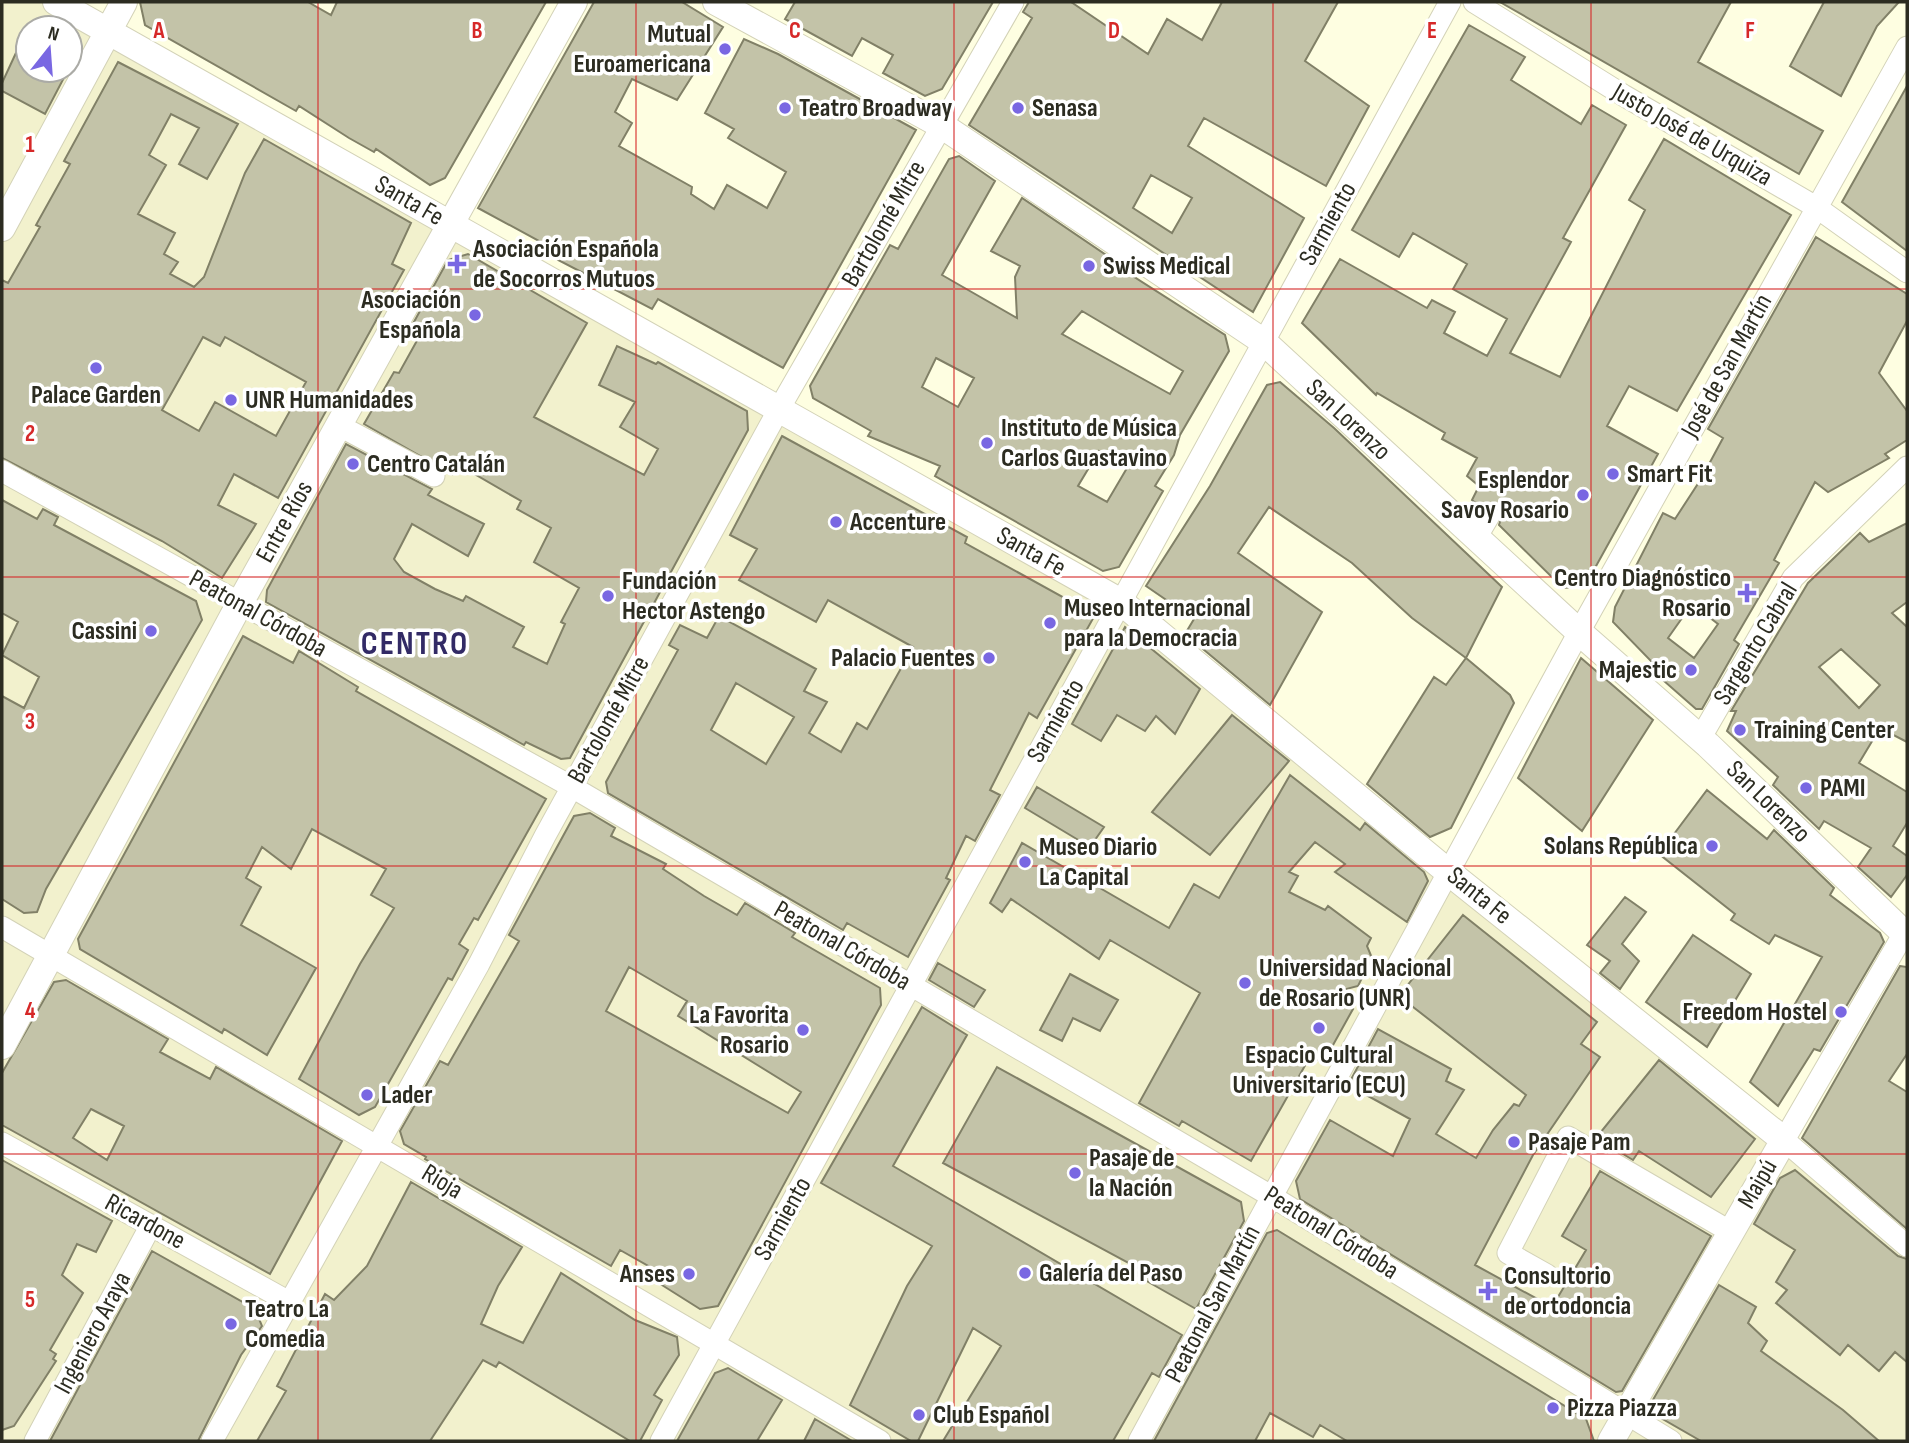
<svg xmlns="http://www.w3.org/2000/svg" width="1909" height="1443" font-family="'Sofia Sans Condensed',sans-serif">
	<rect width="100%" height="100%" fill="#fefee1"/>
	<path fill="#f2f1cd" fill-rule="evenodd" d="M2 2H56L1121 602 1907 1246V1441H2ZM28 28H70V70H28Z"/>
	<path fill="#c3c3a8" stroke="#818067" stroke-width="2" fill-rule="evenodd" d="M140 2H308L331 15 337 2H546L445 178 430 185 376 149 374 152 349 138 299 106 296 111 145 25Z
		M594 2H682L723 27 677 100 632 79 615 112 632 123 619 146 692 187 691 194 714 209 727 185 767 208 786 172 728 138 734 129 705 113 744 39 778 54 916 130 783 368 658 299 652 309 591 277 558 260 541 242 478 208Z
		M795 2H993L942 89 925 96 883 73 893 55 862 38 852 56 785 19Z
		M1029 2H1071L1148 54 1167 19 1202 40 1222 2H1338L1305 61 1369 106 1326 186 1204 118 1188 146 1304 218 1253 312 969 125 1032 18 1023 12ZM1151 175 1192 198 1172 233 1133 208Z
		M1500 2H1731L1698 62 1823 131 1799 174Z
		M1824 2H1899L1877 26 1841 96 1790 66Z
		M1469 25 1525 57 1511 80 1581 124 1592 105 1626 125 1563 238 1571 242 1510 353 1560 377 1645 210 1629 200 1664 139 1791 215 1677 411 1629 386 1607 426 1658 454 1585 586 1563 588 1499 525 1502 515 1496 505 1488 503 1480 507 1472 500 1479 486 1467 476 1477 458 1442 439 1445 433 1377 393 1376 395 1302 323 1340 259 1427 308 1432 300 1455 312 1444 333 1487 356 1507 319 1453 289 1467 264 1413 233 1399 257 1352 230Z
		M28 27V70H68L45 114 2 91V83Z
		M118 62 238 124 207 179 179 164 199 128 171 114 149 155 166 165 138 214 175 233 164 254 178 262 170 274 194 287 204 277 245 173 264 139 411 223 392 264 404 270 278 498 234 474 218 505 256 524 222 578 162 541 2 458V280L8 283 40 227 36 225 70 164 64 161ZM203 337 220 346 225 337 306 382 276 436 215 402 199 431 162 410Z
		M1907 86V251L1842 202Z
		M959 156 995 181 942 275 1017 318 1015 277 1020 266 991 251 1022 198 1115 261 1114 264 1225 335 1229 351 1180 435 1174 455 1155 486 1163 491 1119 567 1103 571 935 476 940 466 868 436 871 431 813 398 810 386 890 245 898 249 949 159ZM1082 311 1183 371 1170 394 1062 334ZM936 358 974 378 958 407 922 387ZM1099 451 1127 468 1107 502 1078 486Z
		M1816 237 1907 294V321L1879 373 1907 411V440L1885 454 1889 458 1828 492 1815 482 1774 560 1779 563 1734 640 1739 644 1702 709H1696L1648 667 1652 662 1613 622 1615 607 1663 513 1675 519 1701 479 1723 438 1708 429ZM1692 604 1718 624 1694 658 1668 638Z
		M468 254 587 323 534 417 644 475 658 449 620 427 635 402 599 385 617 346 656 364 658 362 747 411 748 430 570 758 561 759 526 742 524 745 266 602 267 590 346 444 432 489 428 495 484 524 468 556 412 524 394 559 404 572 435 589 463 601 466 596 524 627 513 647 547 664 565 624 561 622 579 588 534 562 551 528 517 509 521 501 457 464 452 474 364 424 394 372 399 373 419 337 409 331 448 260Z
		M1280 382 1334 428 1502 587 1466 658 1412 618 1352 563 1269 507 1238 553 1322 612 1270 705 1185 634 1194 619 1146 586 1210 486 1267 385Z
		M782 436 967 537 965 543 1095 615 1037 718 1029 713 990 790 1000 795 975 841 966 836 946 878 950 880 908 957 847 923 843 930 608 793 606 782 678 650 669 645 680 625 707 638 719 616 816 669 804 691 827 702 809 733 841 752 857 723 867 729 913 647 828 600 816 622 739 580 757 549 730 535ZM736 683 794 717 766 764 711 730Z
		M2 500 37 519 43 509 58 517 54 525 196 601 202 620 46 889 37 912 24 913 2 899V696L24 708 39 677 2 655 18 622 2 613Z
		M1907 523V602L1892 613 1907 627V742L1880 728 1859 763 1907 792V823L1893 846 1907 856V875L1891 897 1858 867 1871 848 1824 821 1819 829 1773 785 1778 777 1727 731 1736 711H1731L1808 583 1860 533 1869 542ZM1841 649 1880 685 1859 708 1819 667Z
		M1125 627 1200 689 1175 734 1156 716 1145 731 1117 715 1101 741 1072 724Z
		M243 636 293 663 299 651 358 687 356 691 546 799 478 920 474 918 459 944 468 950 452 980 448 978 375 1107 359 1115 299 1079 360 964 394 908 371 895 386 869 312 829 291 869 262 847 246 878 261 887 241 925 316 968 267 1055 224 1029 222 1033 80 949 78 939Z
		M1466 658 1510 695 1514 703 1451 828 1430 837 1367 784 1434 677 1446 685Z
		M1581 658 1653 720 1582 831 1518 778Z
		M1232 715 1289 761 1210 855 1152 812Z
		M1290 775 1360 830 1365 823 1424 872 1428 881 1407 922 1335 872 1345 864 1315 842 1289 872 1298 876 1289 892 1325 910 1328 906 1371 938 1367 946 1372 958 1358 986 1327 994 1353 1009 1323 1063 1311 1055 1251 1161 1182 1121 1179 1126 1139 1103 1200 993 1110 940 1099 959 1011 899 1002 912 990 903 1022 843 1169 928 1194 884 1219 898Z
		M1037 787 1104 827 1090 847 1025 808Z
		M1707 790 1767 839 1774 830 1834 888 1830 895 1880 933 1884 942 1820 1051 1814 1049 1778 1106 1750 1082 1822 957 1775 935 1769 944 1731 920 1735 914 1659 854Z
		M590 813 615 828 611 836 666 864 663 869 704 896 737 915 745 903 795 933 792 937 880 988 881 1005 718 1306 700 1309 646 1275 650 1267 620 1250 611 1266 425 1159 426 1157 404 1144 400 1131 440 1061 448 1065 519 941 509 935 574 816ZM629 967 687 1001 678 1016 801 1092 788 1113 606 1011Z
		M1625 897 1646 912 1622 944 1639 961 1620 989 1600 973 1610 961 1587 945Z
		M1463 915 1597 1022 1581 1044 1600 1057 1533 1155 1475 1265 1552 1307 1586 1250 1562 1236 1600 1171 1711 1236 1622 1391 1616 1392 1300 1199 1296 1181 1330 1120 1393 1156 1410 1119 1348 1085 1378 1029 1451 1069 1446 1081 1464 1090 1436 1134 1476 1158 1493 1130 1514 1104 1519 1106 1526 1095 1399 996Z
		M1693 935 1751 974 1707 1047 1646 1002Z
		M938 963 985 990 974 1007 929 980Z
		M1900 966 1907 967V1054L1889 1081 1907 1092V1229L1802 1138Z
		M1070 974 1118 1000 1100 1031 1073 1018 1062 1041 1040 1030Z
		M66 980 168 1039 160 1052 210 1079 216 1067 342 1141 270 1274 2 1125V1073L54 982ZM91 1109 124 1126 107 1160 73 1138Z
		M922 1007 967 1035 893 1166 1182 1335 1159 1377 1152 1373 1113 1441H943L1001 1346 973 1328 918 1441H911L850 1405 907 1286 932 1246 821 1183Z
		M1659 1060 1755 1139 1711 1197 1639 1151 1633 1160 1613 1148 1616 1143 1600 1133Z
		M997 1067 1241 1202 1244 1221 1196 1309 1136 1275 1140 1269 943 1163Z
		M2 1160 112 1221 96 1252 77 1244 62 1275 83 1293 50 1350 56 1354 53 1359 56 1361 14 1426 2 1430Z
		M1795 1170 1898 1256 1907 1259V1362L1895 1352 1879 1371 1848 1345 1840 1355 1776 1303 1787 1290 1776 1282 1795 1250 1754 1224 1780 1178Z
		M411 1182 522 1247 498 1286 481 1324 523 1343 561 1273 635 1320 677 1337 679 1355 654 1395 662 1400 640 1441H630L499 1362 496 1367 483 1360 430 1441H257L286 1391 277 1386 325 1294 334 1300 367 1266Z
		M1277 1230 1586 1419 1594 1441H1347L1320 1425 1313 1437 1270 1413 1255 1441H1154L1267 1233Z
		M152 1251 255 1309 262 1326 241 1355 198 1441H50Z
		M1719 1285 1756 1307 1748 1323 1767 1341 1761 1351 1843 1410 1879 1441H1701L1654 1414 1650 1405Z
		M728 1368 782 1400 757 1441H677L715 1373Z
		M815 1419 852 1441H804Z"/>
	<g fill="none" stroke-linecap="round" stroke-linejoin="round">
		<g stroke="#d3d2b7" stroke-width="23">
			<path id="minor" d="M1474 2 1623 95 1816 207 1907 272
				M338 425 434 476
				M2 471 572 787 1271 1196 1671 1441
				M1476 538 1489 516
				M1701 737 1793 578 1907 467
				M2 927 880 1441
				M1907 928 1784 1140 1907 1246
				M2 1143 289 1302
				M1547 1275 1508 1253 1568 1137 1731 1232
				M35 1441 151 1225
				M212 1441 479 964 545 836 779 409 1013 2
				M661 1441 1450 2
				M1139 1441 1579 632 1907 47"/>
		</g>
		<g stroke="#d3d2b7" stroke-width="28">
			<path id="major" d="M56 2 1121 602 1447 871 1784 1140 1611 1441
				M716 2 941 125 1264 342 1579 632 1708 745 1907 936
				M2 228 124 2
				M2 1046 240 603 574 2"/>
		</g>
		<use href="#minor" stroke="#fff" stroke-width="21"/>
		<use href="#major" stroke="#fff" stroke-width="26"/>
	</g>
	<path fill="none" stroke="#d62828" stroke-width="2" stroke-opacity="0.55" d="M318 2V1441M636 2V1441M954 2V1441M1273 2V1441M1591 2V1441M2 289H1907M2 577H1907M2 866H1907M2 1154H1907"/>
	<g fill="#7967e2" stroke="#fff" stroke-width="2.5">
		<circle cx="725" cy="49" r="7"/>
		<circle cx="785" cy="108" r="7"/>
		<circle cx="1018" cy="108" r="7"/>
		<path d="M453.5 253.5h7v7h7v7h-7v7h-7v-7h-7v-7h7z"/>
		<circle cx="1089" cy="266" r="7"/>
		<circle cx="475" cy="315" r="7"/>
		<circle cx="96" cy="368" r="7"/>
		<circle cx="231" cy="400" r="7"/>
		<circle cx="987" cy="443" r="7"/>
		<circle cx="353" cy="464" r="7"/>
		<circle cx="1613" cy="474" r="7"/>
		<circle cx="1583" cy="495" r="7"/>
		<circle cx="836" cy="522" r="7"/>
		<path d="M1743.5 582.5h7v7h7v7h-7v7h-7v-7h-7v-7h7z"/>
		<circle cx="608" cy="596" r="7"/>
		<circle cx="1050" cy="623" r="7"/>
		<circle cx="151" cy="631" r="7"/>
		<circle cx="989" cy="658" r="7"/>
		<circle cx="1691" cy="670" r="7"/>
		<circle cx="1740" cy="730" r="7"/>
		<circle cx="1806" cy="788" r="7"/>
		<circle cx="1712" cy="846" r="7"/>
		<circle cx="1025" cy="862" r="7"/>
		<circle cx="1245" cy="983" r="7"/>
		<circle cx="1841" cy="1012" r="7"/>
		<circle cx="1319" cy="1028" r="7"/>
		<circle cx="803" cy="1030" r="7"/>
		<circle cx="367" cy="1095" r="7"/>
		<circle cx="1514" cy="1142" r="7"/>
		<circle cx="1075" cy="1173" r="7"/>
		<circle cx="1025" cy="1273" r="7"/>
		<circle cx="689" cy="1274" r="7"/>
		<path d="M1484.5 1280.5h7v7h7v7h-7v7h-7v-7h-7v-7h7z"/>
		<circle cx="231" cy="1324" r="7"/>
		<circle cx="1553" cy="1408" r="7"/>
		<circle cx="919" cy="1415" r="7"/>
	</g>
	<g text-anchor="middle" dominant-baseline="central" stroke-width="7" stroke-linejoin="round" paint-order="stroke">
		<g font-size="26" font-weight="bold" fill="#2c2c21" stroke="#fff" text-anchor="start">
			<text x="711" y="34" text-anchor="end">Mutual<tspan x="711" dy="30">Euroamericana</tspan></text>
			<text x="799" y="108">Teatro Broadway</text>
			<text x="1032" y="108">Senasa</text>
			<text x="473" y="249">Asociación Española<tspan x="473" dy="30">de Socorros Mutuos</tspan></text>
			<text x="1103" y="266">Swiss Medical</text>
			<text x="461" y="300" text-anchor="end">Asociación<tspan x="461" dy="30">Española</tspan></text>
			<text x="96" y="395" text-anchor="middle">Palace Garden</text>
			<text x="245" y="400">UNR Humanidades</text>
			<text x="1001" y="428">Instituto de Música<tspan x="1001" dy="30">Carlos Guastavino</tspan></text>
			<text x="367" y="464">Centro Catalán</text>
			<text x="1627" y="474">Smart Fit</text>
			<text x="1569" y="480" text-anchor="end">Esplendor<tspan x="1569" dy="30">Savoy Rosario</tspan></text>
			<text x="850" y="522">Accenture</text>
			<text x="1731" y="578" text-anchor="end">Centro Diagnóstico<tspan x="1731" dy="30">Rosario</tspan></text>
			<text x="622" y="581">Fundación<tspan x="622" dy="30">Hector Astengo</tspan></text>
			<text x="1064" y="608">Museo Internacional<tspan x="1064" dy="30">para la Democracia</tspan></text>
			<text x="137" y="631" text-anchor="end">Cassini</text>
			<text x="975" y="658" text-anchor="end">Palacio Fuentes</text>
			<text x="1677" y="670" text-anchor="end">Majestic</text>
			<text x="1754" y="730">Training Center</text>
			<text x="1820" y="788">PAMI</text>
			<text x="1698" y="846" text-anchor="end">Solans República</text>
			<text x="1039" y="847">Museo Diario<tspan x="1039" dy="30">La Capital</tspan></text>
			<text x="1259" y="968">Universidad Nacional<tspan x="1259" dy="30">de Rosario (UNR)</tspan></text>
			<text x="1827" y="1012" text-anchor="end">Freedom Hostel</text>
			<text x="789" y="1015" text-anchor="end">La Favorita<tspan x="789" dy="30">Rosario</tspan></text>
			<text x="1319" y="1055" text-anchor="middle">Espacio Cultural<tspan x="1319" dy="30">Universitario (ECU)</tspan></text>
			<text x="381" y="1095">Lader</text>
			<text x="1528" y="1142">Pasaje Pam</text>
			<text x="1089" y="1158">Pasaje de<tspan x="1089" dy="30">la Nación</tspan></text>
			<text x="1039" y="1273">Galería del Paso</text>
			<text x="675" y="1274" text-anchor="end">Anses</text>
			<text x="1504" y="1276">Consultorio<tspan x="1504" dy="30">de ortodoncia</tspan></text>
			<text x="245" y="1309">Teatro La<tspan x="245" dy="30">Comedia</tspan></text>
			<text x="1567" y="1408">Pizza Piazza</text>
			<text x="933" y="1415">Club Español</text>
		</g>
		<g font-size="26" fill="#2c2c21" stroke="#fff">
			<text transform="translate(1692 135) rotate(30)">Justo José de Urquiza</text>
			<text transform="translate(409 201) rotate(30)">Santa Fe</text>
			<text transform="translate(884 224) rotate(-60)">Bartolomé Mitre</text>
			<text transform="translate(1328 224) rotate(-61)">Sarmiento</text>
			<text transform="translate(1727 366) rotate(-61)">José de San Martín</text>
			<text transform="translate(1348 420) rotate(43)">San Lorenzo</text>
			<text transform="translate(285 522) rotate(-61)">Entre Ríos</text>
			<text transform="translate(1031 552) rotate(29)">Santa Fe</text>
			<text transform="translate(258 614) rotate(29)">Peatonal Córdoba</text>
			<text transform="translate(1756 644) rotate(-59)">Sargento Cabral</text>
			<text transform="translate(609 720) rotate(-61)">Bartolomé Mitre</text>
			<text transform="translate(1056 721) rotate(-61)">Sarmiento</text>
			<text transform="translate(1768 802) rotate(44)">San Lorenzo</text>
			<text transform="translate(1479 896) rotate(39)">Santa Fe</text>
			<text transform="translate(842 946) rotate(30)">Peatonal Córdoba</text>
			<text transform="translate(442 1182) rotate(31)">Rioja</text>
			<text transform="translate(1758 1184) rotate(-60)">Maipú</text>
			<text transform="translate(783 1219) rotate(-61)">Sarmiento</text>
			<text transform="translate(145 1222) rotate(29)">Ricardone</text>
			<text transform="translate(1331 1233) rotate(32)">Peatonal Córdoba</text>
			<text transform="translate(1213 1304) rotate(-62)">Peatonal San Martín</text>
			<text transform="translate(93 1333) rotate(-62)">Ingeniero Araya</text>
		</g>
		<g font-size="33" font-weight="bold" letter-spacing="2" fill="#322a65" stroke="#fff">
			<text x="415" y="644">CENTRO</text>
		</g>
	</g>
	<g font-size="23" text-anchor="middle" font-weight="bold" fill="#d62828" stroke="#fff" stroke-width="7" stroke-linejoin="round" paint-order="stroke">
		<text x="159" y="38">A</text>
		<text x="477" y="38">B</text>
		<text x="795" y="38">C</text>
		<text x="1114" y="38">D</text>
		<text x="1432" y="38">E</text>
		<text x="1750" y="38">F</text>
		<text x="30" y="152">1</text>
		<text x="30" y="441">2</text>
		<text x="30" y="729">3</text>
		<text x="30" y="1018">4</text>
		<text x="30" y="1307">5</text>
	</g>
	<rect width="1909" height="1443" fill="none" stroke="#2c2c21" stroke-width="7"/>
	<g transform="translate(49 49) rotate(17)"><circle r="33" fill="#ffffff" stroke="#ababa6" stroke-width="2"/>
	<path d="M0-5L12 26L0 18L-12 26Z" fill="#7967e2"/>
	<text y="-10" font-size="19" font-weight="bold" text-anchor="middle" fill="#2c2c21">N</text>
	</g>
</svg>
